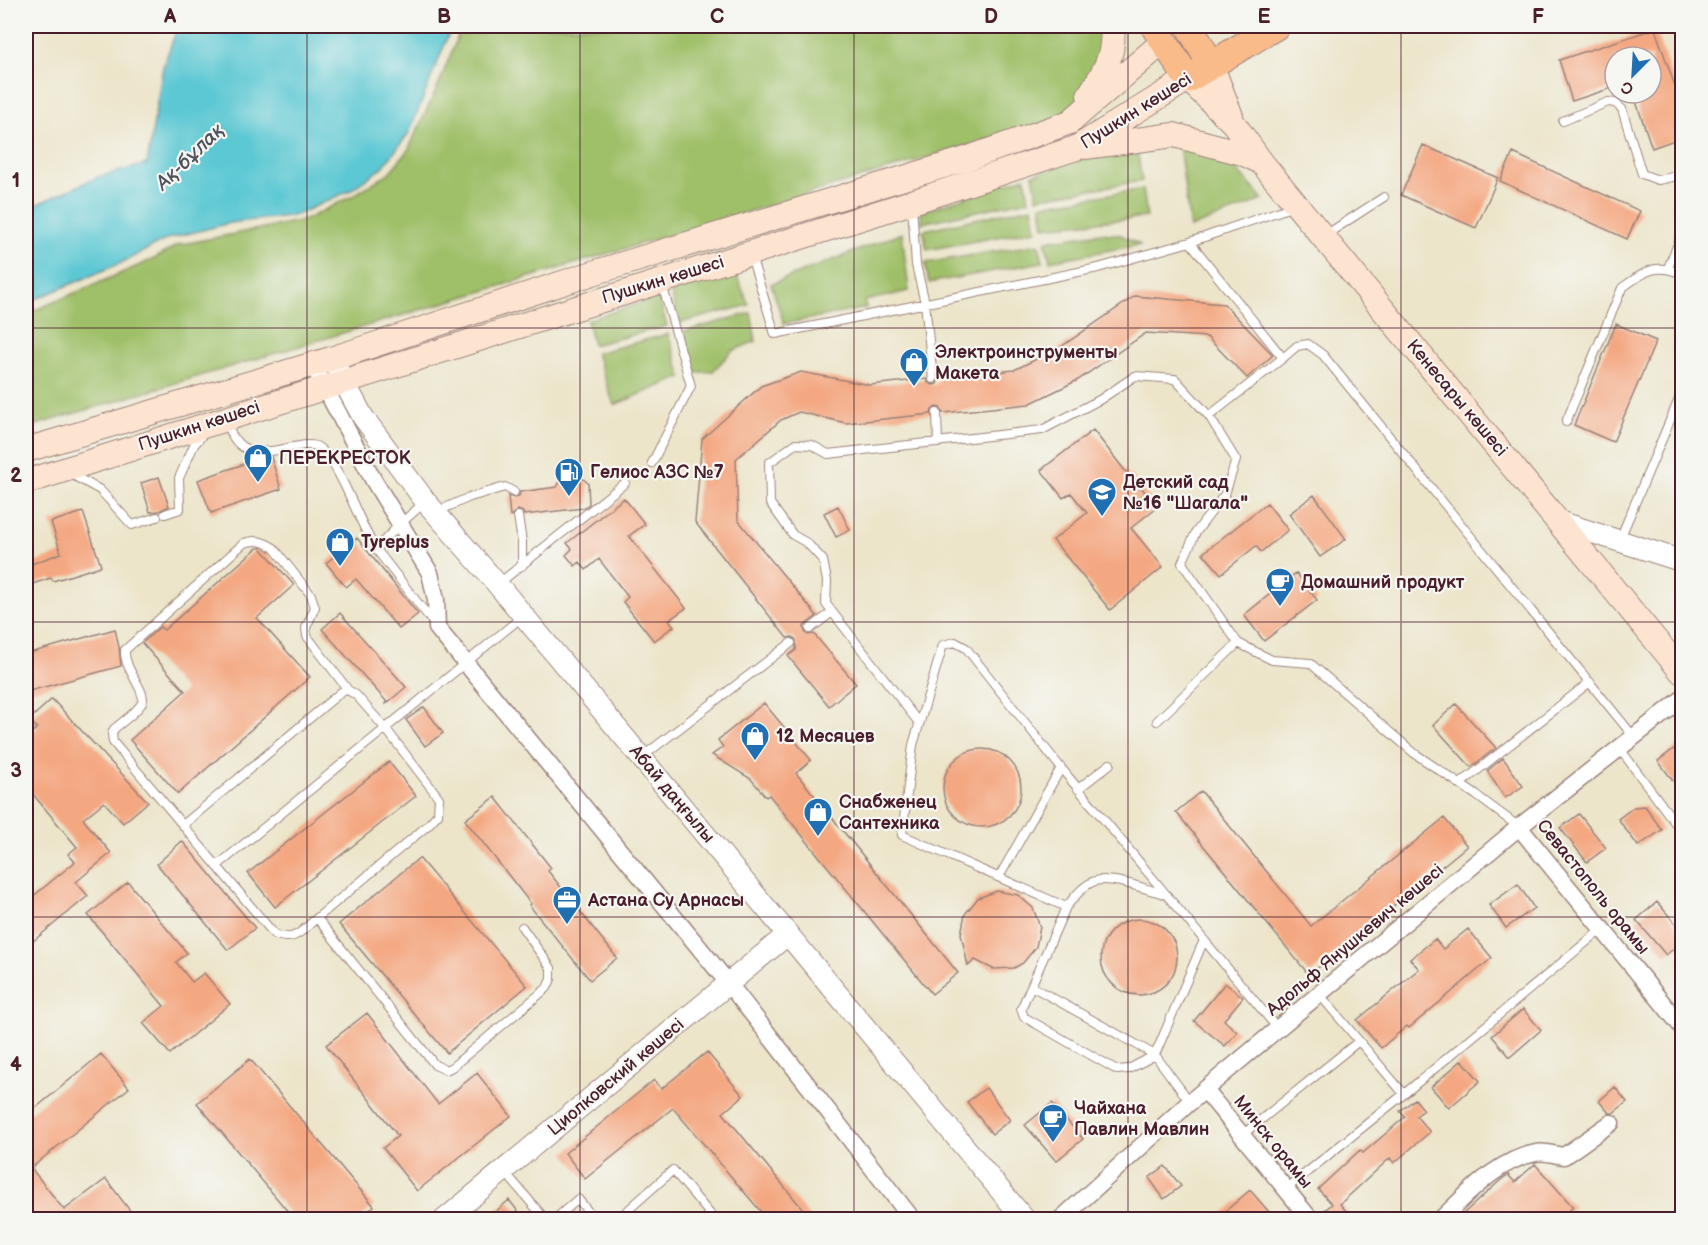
<svg xmlns="http://www.w3.org/2000/svg" width="1708" height="1245" font-family="'Balsamiq Sans',sans-serif">
	<rect width="100%" height="100%" fill="#f6f6f2"/>
	<filter id="ink" filterUnits="userSpaceOnUse"><feTurbulence type="fractalNoise" baseFrequency=".0167" numOctaves="2"/><feDisplacementMap in="SourceGraphic" scale="12" xChannelSelector="R" yChannelSelector="G"/><feConvolveMatrix kernelMatrix="1 2 1 2 8 2 1 2 1" color-interpolation-filters="sRGB"/></filter>
	<filter id="wash" filterUnits="userSpaceOnUse"><feTurbulence type="fractalNoise" baseFrequency=".008" numOctaves="4" result="noise"/><feDisplacementMap in="SourceGraphic" scale="24" xChannelSelector="R" yChannelSelector="G"/><feGaussianBlur stdDeviation="1.35" result="paint"/><feColorMatrix in="noise" values="0 0 0 0 0 0 0 0 0 0 0 0 0 0 0 0 0 1.4 0 .05"/><feComposite in="paint" operator="in"/></filter>
	<g filter="url(#wash)">
		<rect width="100%" height="100%" fill="#ece5ca"/>
		<path fill="#9fbf68" stroke="#746f4a" stroke-width="1.5" d="M462 26H1103L1102 65 1067 116 26 428V314L154 259 178 245 305 220 354 195 389 173 408 150 438 86Z
			M1136 143 1142 181 1037 198 1033 174Z
			M1179 144C1188 145 1199 146 1207 149 1224 156 1252 185 1263 200L1190 228Z
			M1025 177 1029 200 922 223 921 212Z
			M1143 189 1147 217 1044 227 1041 205Z
			M1032 207 1036 230 927 250 923 230Z
			M902 233 909 291 865 301 866 308 784 324 771 284Z
			M1101 233 1121 235 1140 245 1050 261 1045 241Z
			M1039 244 1043 262 929 283 925 263Z
			M735 272 749 305 679 323 671 292Z
			M658 297 667 326 593 345 587 320Z
			M751 313 756 341 732 351 713 371 694 373 682 332Z
			M668 334 682 377 614 405 596 353Z"/>
		<path fill="#5bc8d3" stroke="#52747f" stroke-width="1.5" d="M178 26H452L409 133 383 167 349 191 296 215 230 223 167 239 121 263 26 303V209L98 177 147 164 163 67Z"/>
		<g id="blocks">
			<path fill="#f4a882" d="M1651 26H1654L1683 109V137L1652 148 1633 93H1651V57H1615V87L1572 101 1559 60 1651 30Z
				M1423 145 1498 178 1476 228 1401 195Z
				M1513 153 1640 211 1627 239 1500 181Z
				M1135 296 1224 304 1273 355 1247 378 1207 337 1146 333 1078 380 1029 404 943 413 940 408 936 407 932 410 931 414 846 423 799 412 781 420 736 459 738 520 817 616 804 626 805 632 808 635 814 634 856 684 829 706 788 656 796 650V640L793 637 787 638 695 522 702 439 761 386 801 372 870 385 927 379 928 383 933 385 937 384 939 378 1014 370 1059 348Z
				M1616 324 1656 341 1613 442 1574 425Z
				M1093 430 1130 477 1131 475 1157 507 1131 528 1163 567 1110 610 1053 540 1087 513 1071 493 1063 498 1041 470Z
				M271 457 281 489 211 513 198 480 261 458Z
				M570 473 581 477 588 483 589 504 583 508 524 515 523 512 518 510 510 516 508 496 515 498 519 496 520 492 557 487 562 478Z
				M159 477 169 506 159 511 150 512 141 483Z
				M1314 495 1346 539 1320 557 1289 514Z
				M624 498 645 524 629 536 686 608 669 620 674 626 654 641 623 602 628 597 599 559 586 570 580 562 575 566 566 555 572 549 567 543Z
				M1267 503 1288 530 1261 552 1256 546 1221 574 1203 553Z
				M838 506 850 530 836 537 824 513Z
				M83 512 101 566 53 581 51 578 26 586V566L61 553 51 522Z
				M357 538 418 614 399 629 356 579 346 587 326 563Z
				M257 548H261L294 585 257 618 310 677 178 794 130 740 185 691 142 643 160 627 164 630Z
				M1296 573 1317 600 1264 641 1244 615Z
				M340 613 406 687 386 704V701L322 629Z
				M115 629 119 647 121 666 26 692V654Z
				M52 699 148 802 123 823 104 802 83 819 111 853 76 882 88 896 26 947V902L75 862 68 854 77 847 26 786V738L37 728 29 720Z
				M764 703 811 760 796 773 958 973 932 994 769 795 766 797 751 779 712 755 723 747 718 740Z
				M1456 704 1496 748 1471 767 1433 725Z
				M424 707 443 733 425 746 406 720Z
				M1683 742V794L1658 761Z
				M943 788a39 39 0 1 1 78 0a39 39 0 1 1-78 0Z
				M1503 758 1523 786 1505 798 1487 771Z
				M389 762 416 796 275 907 248 873Z
				M1201 791 1311 926 1444 818 1467 846 1309 975 1176 812Z
				M495 797 551 868 548 871 617 958 590 980 529 905 531 904 465 820Z
				M1645 806 1662 830 1638 846 1618 819 1634 807Z
				M1579 814 1606 848 1587 862 1560 828Z
				M182 841 255 928 228 950 157 864Z
				M419 858 527 986 447 1053 339 924Z
				M128 882 187 953 176 962 192 982 204 973 230 1004 170 1054 143 1023 164 1006 88 915Z
				M1518 884 1534 908 1506 928 1489 905Z
				M997 891 1018 895 1033 908 1040 927 1036 947 1023 963 1014 968 993 969 975 960 968 966 961 934 965 914 978 898Z
				M1657 902 1683 932V941L1666 955 1636 920Z
				M1101 957a38 38 0 1 1 76 0a38 38 0 1 1-76 0Z
				M1468 929 1492 958 1409 1028 1407 1026 1381 1048 1357 1020 1419 969 1410 959 1435 939 1443 949Z
				M1225 983 1243 997 1224 1020 1237 1032 1225 1046 1194 1021Z
				M1523 1009 1541 1030 1510 1057 1492 1036Z
				M367 1013 438 1104 477 1073 511 1116 417 1191 383 1148 398 1136 326 1045Z
				M707 1052 743 1096 723 1113 812 1220H768L673 1108 585 1179 565 1153 654 1080 661 1089Z
				M101 1054 129 1088 31 1168 64 1210 106 1179 137 1220H26V1116Z
				M250 1059 374 1206 358 1220H295L197 1103Z
				M1462 1060 1480 1081 1449 1108 1431 1087Z
				M1615 1087 1627 1102 1613 1113H1609L1599 1101Z
				M986 1088 1010 1120 992 1134 967 1102Z
				M1415 1099 1424 1110 1416 1116 1430 1132 1394 1163 1390 1158 1340 1204 1354 1220H1321L1320 1214 1332 1204 1318 1189 1360 1150 1363 1153 1405 1117 1400 1111Z
				M1052 1103 1083 1139 1056 1161 1025 1125Z
				M1535 1164 1573 1207 1559 1220H1456L1502 1179 1508 1175 1515 1182Z
				M1165 1166 1181 1186 1164 1199 1149 1178Z
				M1250 1190 1276 1220H1215Z
				M509 1200 525 1220H486Z"/>
		</g>
	</g>
	<g filter="url(#ink)">
		<use href="#blocks" fill-opacity="0" stroke="#9b827a" stroke-width="1.5"/>
		<g fill="none" stroke-linecap="round" stroke-linejoin="round">
			<g stroke="#9b827a" stroke-width="10">
				<path id="service" d="M1563 121 1608 102 1615 103 1622 109 1642 174 1658 180 1682 175
					M912 205 916 265 925 303 933 379
					M1324 236 1384 197
					M1190 242 1283 358 1209 416
					M751 256 775 334 1098 268 1190 242 1294 206
					M1668 268 1682 234
					M1283 358 1297 346 1308 344 1323 355 1634 737
					M937 413 938 443
					M226 421C238 460 261 453 293 447 300 446 309 443 316 446 338 456 360 527 376 549L400 524 425 502
					M1566 422 1622 288C1644 272 1655 262 1682 274
					M652 463 691 386 662 284
					M69 473 100 490 132 525 157 517
					M436 512 470 497 505 487 514 492
					M165 514 180 509 179 478 194 445 204 433
					M518 516 522 542V566
					M1619 541 1682 392
					M376 549 435 625
					M498 584 625 483
					M810 629 832 612
					M1157 721 1238 643
					M919 723 826 604 827 581 823 560 807 543 793 535 770 503 769 463 795 444 812 445 828 454 1042 430 1101 399 1135 376 1175 379 1209 416 1236 460 1225 494 1196 532 1182 563 1238 643 1272 660 1310 663 1414 753 1476 795 1519 827
					M1620 749 1682 832
					M642 757 791 643
					M1460 784 1590 682
					M1078 789 1110 764
					M183 825 341 692 348 690 356 695 386 729 439 798 438 814 427 826 317 918 435 1065 446 1070 452 1067 547 988 551 979V968L522 927
					M217 866 523 616
					M999 877 1061 768
					M1066 907C1074 898 1083 885 1095 881 1113 876 1147 890 1165 894
					M317 918C301 931 295 943 274 934L113 742 112 734 114 729C122 722 136 713 142 703 148 692 123 669 125 650L244 543C256 539 263 541 274 548L311 595 315 607 306 628 307 636 348 690
					M1033 987 1155 1055 1204 940
					M1320 995 1404 1094
					M1190 1102 1155 1055 1129 1069 1117 1070 1024 1017 1021 1009 1066 907 902 835 913 745 943 645 955 642 966 648 1061 768 1278 1029
					M1242 1135 1359 1041
					M504 1171 546 1220
					M1286 1189 1404 1094 1602 929
					M554 1220 578 1199 595 1220
					M617 1220 673 1170 715 1220"/>
			</g>
			<g stroke="#9b827a" stroke-width="19">
				<path id="minor" d="M312 363 374 481 430 573 436 600 437 628 729 984 913 1220
					M1519 827 1682 1027
					M1205 1090 1311 1220
					M1060 1220 1190 1102 1519 827 1682 699
					M1440 1220C1468 1194 1497 1160 1536 1153 1546 1151 1554 1155 1564 1156L1611 1123"/>
			</g>
			<g stroke="#9b827a" stroke-width="23">
				<path id="tertiary" d="M336 367 363 417 426 502 498 585 1025 1220
					M1560 522 1682 561
					M444 1220 788 934"/>
			</g>
			<g stroke="#9b827a" stroke-width="26">
				<path id="secondary" d="M1211 64 1231 116
					M1089 95C1105 72 1115 54 1112 26
					M1085 147 1174 135 1242 153 1261 162
					M26 450 331 359 593 273 966 159 1070 122 1164 41
					M26 482 912 202 1076 148 1188 79 1234 124 1262 163 1682 672"/>
			</g>
			<g stroke="#9b827a" stroke-width="29">
				<path id="primary" d="M1154 26 1188 79 1276 26
					M1189 26 1211 64"/>
			</g>
			<use href="#service" stroke="#fff" stroke-width="8"/>
			<use href="#minor" stroke="#fff" stroke-width="16"/>
			<use href="#tertiary" stroke="#fff" stroke-width="21"/>
			<use href="#secondary" stroke="#fde4d1" stroke-width="24"/>
			<use href="#primary" stroke="#fabb8b" stroke-width="27"/>
		</g>
	</g>
	<path fill="none" stroke="#4a1f2b" stroke-width="1.5" stroke-opacity="0.55" d="M307 26V1220M580 26V1220M854 26V1220M1128 26V1220M1401 26V1220M26 328H1682M26 622H1682M26 917H1682"/>
	<defs>
		<g id="shop-pin" transform="scale(1.5)"><path d="M0 17L-7.5 6A9.5 9.5 0 1 1 7.5 6Z" fill="#1f6fb2" stroke="#f6f6f2"/><path d="M-5-2.5h2.3a2.7 3.5 0 0 1 5.4 0H5L5.5 6h-11ZM-1.5-2.5h3a1.5 2.3 0 0 0-3 0Z" fill="#fff"/></g>
		<g id="fuel-pin" transform="scale(1.5)"><path d="M0 17L-7.5 6A9.5 9.5 0 1 1 7.5 6Z" fill="#1f6fb2" stroke="#f6f6f2"/><path d="M-5.5-6h7V0h2V4h1.3V-2.5L3-4.5l.8-.8L6-3V5H2.5V1h-1V6h-7ZM-4.2-4.7v3.2H.2V-4.7Z" fill="#fff"/></g>
		<g id="school-pin" transform="scale(1.5)"><path d="M0 17L-7.5 6A9.5 9.5 0 1 1 7.5 6Z" fill="#1f6fb2" stroke="#f6f6f2"/><path d="M0-5L7-2L0 1L-7-2ZM-4 1L0 2.5L4 1V4Q0 6-4 4Z" fill="#fff"/></g>
		<g id="cafe-pin" transform="scale(1.5)"><path d="M0 17L-7.5 6A9.5 9.5 0 1 1 7.5 6Z" fill="#1f6fb2" stroke="#f6f6f2"/><path d="M-5.5-4.5H6V0H3Q3 3.5 0 3.5H-2.5Q-5.5 3.5-5.5 0ZM3-3.2v2h1.7v-2ZM-6 4.5H4V6H-6Z" fill="#fff"/></g>
		<g id="office-pin" transform="scale(1.5)"><path d="M0 17L-7.5 6A9.5 9.5 0 1 1 7.5 6Z" fill="#1f6fb2" stroke="#f6f6f2"/><path d="M-6-3h4V-5.5h4V-3h4V5H-6ZM-1-4.5V-3h2v-1.5ZM-6 0V1H6V0Z" fill="#fff"/></g>
	</defs>
	<g fill-rule="evenodd">
		<use href="#shop-pin" x="914" y="362"/>
		<use href="#shop-pin" x="258" y="458"/>
		<use href="#fuel-pin" x="569" y="472"/>
		<use href="#school-pin" x="1102" y="492"/>
		<use href="#shop-pin" x="340" y="542"/>
		<use href="#cafe-pin" x="1280" y="582"/>
		<use href="#shop-pin" x="755" y="736"/>
		<use href="#shop-pin" x="818" y="812"/>
		<use href="#office-pin" x="567" y="900"/>
		<use href="#cafe-pin" x="1053" y="1118"/>
	</g>
	<g text-anchor="middle" dominant-baseline="central" stroke-width="4.5" stroke-linejoin="round" paint-order="stroke">
		<g font-size="18" fill="#4a1f2b" stroke="#f6f6f2">
			<text transform="translate(1136 111) rotate(-32)">Пушкин көшесі</text>
			<text transform="translate(663 280) rotate(-17)">Пушкин көшесі</text>
			<text transform="translate(1457 398) rotate(50)">Кенесары көшесі</text>
			<text transform="translate(199 426) rotate(-18)">Пушкин көшесі</text>
			<text transform="translate(672 794) rotate(50)">Абай даңғылы</text>
			<text transform="translate(1593 887) rotate(51)">Севастополь орамы</text>
			<text transform="translate(1355 940) rotate(-40)">Адольф Янушкевич көшесі</text>
			<text transform="translate(616 1077) rotate(-40)">Циолковский көшесі</text>
			<text transform="translate(1273 1142) rotate(51)">Минск орамы</text>
		</g>
		<g font-size="18" font-weight="bold" fill="#4a1f2b" stroke="#f6f6f2" text-anchor="start">
			<text x="935" y="352">Электроинструменты<tspan x="935" dy="21">Макета</tspan></text>
			<text x="279" y="458">ПЕРЕКРЕСТОК</text>
			<text x="590" y="472">Гелиос АЗС №7</text>
			<text x="1123" y="482">Детский сад<tspan x="1123" dy="21">№16 "Шагала"</tspan></text>
			<text x="361" y="542">Tyreplus</text>
			<text x="1301" y="582">Домашний продукт</text>
			<text x="776" y="736">12 Месяцев</text>
			<text x="839" y="802">Снабженец<tspan x="839" dy="21">Сантехника</tspan></text>
			<text x="588" y="900">Астана Су Арнасы</text>
			<text x="1074" y="1108">Чайхана<tspan x="1074" dy="21">Павлин Мавлин</tspan></text>
		</g>
		<g font-size="20" font-style="italic" fill="#4f525d" stroke="#f6f6f2">
			<text transform="translate(190 157) rotate(-44)">Ақ-бұлақ</text>
		</g>
	</g>
	<rect width="1708" height="1245" fill="none" stroke="#f6f6f2" stroke-width="66"/>
	<g transform="translate(1633 75) rotate(204)"><circle r="28" fill="#f6f6f2" stroke="#b1a0a2" stroke-width="1.5"/>
	<path d="M0-4.5L10 22L0 15L-10 22Z" fill="#1f6fb2"/>
	<text y="-9" font-size="16" font-weight="bold" text-anchor="middle" fill="#4a1f2b">С</text>
	</g>
	<rect x="33" y="33" width="1642" height="1179" fill="none" stroke="#4a1f2b" stroke-width="2"/>
	<g font-size="20" text-anchor="middle" font-weight="bold" fill="#4a1f2b">
		<text x="170" y="23">A</text>
		<text x="444" y="23">B</text>
		<text x="717" y="23">C</text>
		<text x="991" y="23">D</text>
		<text x="1264" y="23">E</text>
		<text x="1538" y="23">F</text>
		<text x="16" y="187">1</text>
		<text x="16" y="482">2</text>
		<text x="16" y="777">3</text>
		<text x="16" y="1071">4</text>
	</g>
</svg>
